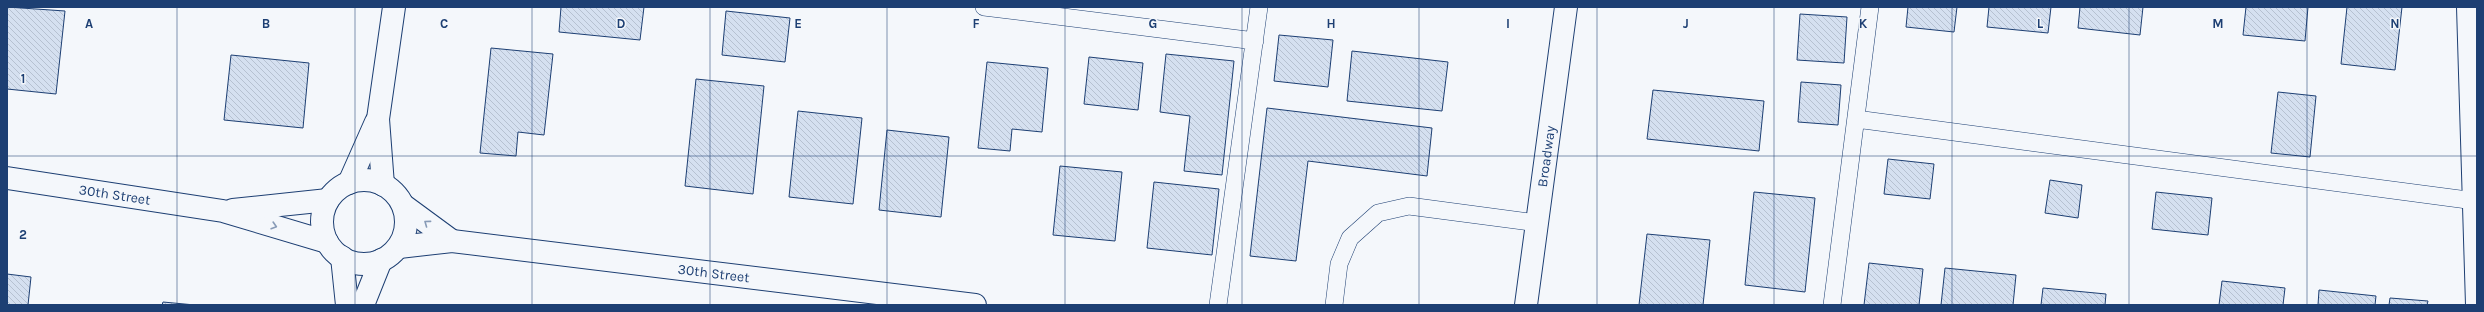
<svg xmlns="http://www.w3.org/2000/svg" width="2484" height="312" font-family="Karla,sans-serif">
	<defs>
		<pattern id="building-back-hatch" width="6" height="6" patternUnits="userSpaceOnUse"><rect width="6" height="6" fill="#d5e0f0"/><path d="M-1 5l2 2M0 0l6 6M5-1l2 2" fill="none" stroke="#b6c1d1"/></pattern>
	</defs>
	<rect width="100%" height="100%" fill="#f4f7fb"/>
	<path fill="url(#building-back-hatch)" stroke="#1d3f73" d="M7 7 65 11 56 94 7 89Z
		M561 7H644L640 40 559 32Z
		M1908 7H1957L1954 32 1906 27Z
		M1989 7H2051L2048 33 1987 27Z
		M2080 7H2143L2140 35 2078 28Z
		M2246 7H2308L2305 41 2243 35Z
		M2347 7H2402L2395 70 2341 64Z
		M726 11 790 18 785 62 722 55Z
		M1800 14 1847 17 1844 63 1797 60Z
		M1279 35 1333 40 1328 87 1274 81Z
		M491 48 553 54 544 135 518 132 516 156 480 153Z
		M1352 51 1448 62 1442 111 1347 101Z
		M1166 54 1234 61 1222 175 1184 171 1190 116 1160 112Z
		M231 55 309 63 303 128 224 120Z
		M1089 57 1143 63 1138 110 1084 104Z
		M987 62 1048 68 1042 132 1012 129 1010 151 978 148Z
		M696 79 764 86 753 194 685 186Z
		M1801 82 1841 85 1838 125 1798 122Z
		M1653 90 1764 101 1759 151 1647 139Z
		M2278 92 2316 96 2310 157 2271 153Z
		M1267 108 1432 128 1427 176 1308 161 1296 261 1250 256Z
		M798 111 862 118 853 204 789 197Z
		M887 130 949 137 941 217 879 210Z
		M1888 159 1934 164 1930 199 1884 194Z
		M1060 166 1122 172 1115 241 1053 235Z
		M2050 180 2082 185 2078 218 2045 213Z
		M1154 182 1219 189 1212 255 1147 248Z
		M1754 192 1815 198 1805 292 1745 285Z
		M2156 192 2212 198 2208 235 2152 229Z
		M1647 234 1710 240 1703 305H1639Z
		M1869 263 1923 269 1919 305H1864Z
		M1945 268 2016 275 2013 305H1941Z
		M7 274 31 277 28 305H7Z
		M2222 281 2285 288 2283 305H2219Z
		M2043 288 2106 294 2105 305H2041Z
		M2319 290 2376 296 2375 305H2318Z
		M2390 298 2428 301 2427 305H2389Z
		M163 302 195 305H162Z"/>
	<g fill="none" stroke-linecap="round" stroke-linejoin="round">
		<g stroke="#1d3f73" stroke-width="18">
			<path id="service" d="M984 7 1255 41
				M1856 119 2475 201
				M1218 305 1259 7
				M1334 305 1339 264 1350 238 1378 213 1409 206 1537 223
				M1832 305 1870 7"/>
		</g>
		<g stroke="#1d3f73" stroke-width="24">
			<g id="minor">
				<path d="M2468 7 2477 305"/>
				<path id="s1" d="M7 178 223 211 327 242"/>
				<circle cx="364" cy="222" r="42"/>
				<path d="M349 183 376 122"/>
				<path d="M383 185 378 119 394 7"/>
				<path d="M403 205 452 241"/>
				<path d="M233 210 328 200"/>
				<path id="s2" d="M399 247 452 241 975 305"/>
				<path d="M342 257 347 305"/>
				<path d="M363 305 381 260"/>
			</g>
		</g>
		<g stroke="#1d3f73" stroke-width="24">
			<g id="primary">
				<path id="s3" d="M1526 305 1566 7"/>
			</g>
		</g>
		<use href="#service" stroke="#f4f7fb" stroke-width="17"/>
		<use href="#minor" stroke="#f4f7fb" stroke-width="22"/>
		<use href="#primary" stroke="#f4f7fb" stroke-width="22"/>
	</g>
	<defs><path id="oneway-chevron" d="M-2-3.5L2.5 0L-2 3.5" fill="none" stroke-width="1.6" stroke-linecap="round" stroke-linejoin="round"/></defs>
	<g stroke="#889bb7">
		<use href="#oneway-chevron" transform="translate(427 223) rotate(-144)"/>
		<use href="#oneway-chevron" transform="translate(274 226) rotate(17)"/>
	</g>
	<path fill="none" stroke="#1d3f73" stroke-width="1" stroke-opacity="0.55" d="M177 7V305M355 7V305M532 7V305M710 7V305M887 7V305M1065 7V305M1242 7V305M1419 7V305M1597 7V305M1774 7V305M1952 7V305M2129 7V305M2307 7V305M7 156H2477"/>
	<g text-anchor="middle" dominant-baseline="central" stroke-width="3" stroke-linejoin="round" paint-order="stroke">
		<g font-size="14" fill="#1d3f73" stroke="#f4f7fb">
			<text stroke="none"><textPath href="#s3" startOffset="150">Broadway</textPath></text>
			<text stroke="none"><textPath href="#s1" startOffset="109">30th Street</textPath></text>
			<text stroke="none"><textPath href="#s2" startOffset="317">30th Street</textPath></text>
		</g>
	</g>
	<g font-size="13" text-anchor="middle" font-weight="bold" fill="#1d3f73" stroke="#f4f7fb" stroke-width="3" stroke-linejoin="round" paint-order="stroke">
		<text x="89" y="28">A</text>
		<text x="266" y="28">B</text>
		<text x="444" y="28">C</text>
		<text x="621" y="28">D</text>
		<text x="798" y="28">E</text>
		<text x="976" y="28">F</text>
		<text x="1153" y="28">G</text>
		<text x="1331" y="28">H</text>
		<text x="1508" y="28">I</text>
		<text x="1686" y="28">J</text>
		<text x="1863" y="28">K</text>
		<text x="2040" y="28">L</text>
		<text x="2218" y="28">M</text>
		<text x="2395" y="28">N</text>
		<text x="23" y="83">1</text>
		<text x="23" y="239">2</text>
	</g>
	<rect width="2484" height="312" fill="none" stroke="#1d3f73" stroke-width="16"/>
</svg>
